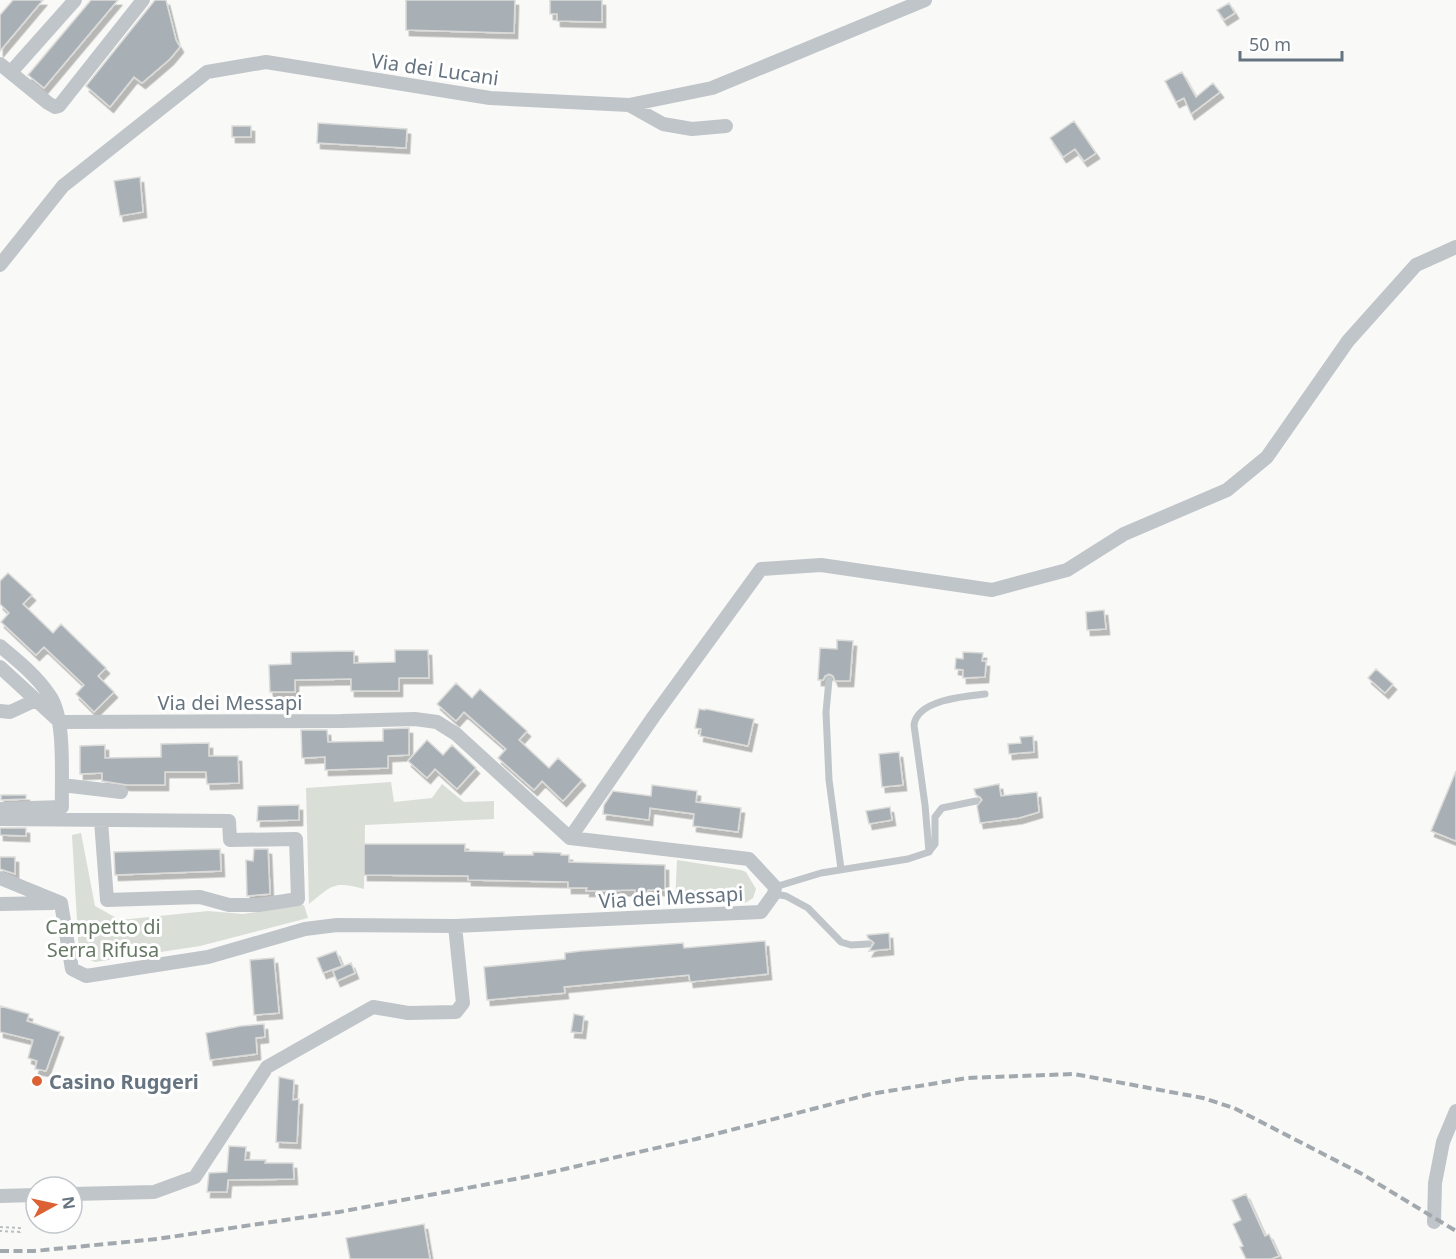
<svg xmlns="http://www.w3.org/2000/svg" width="1456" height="1259" font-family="'Noto Sans',sans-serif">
	<defs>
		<filter id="shadow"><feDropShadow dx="3.5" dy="5.5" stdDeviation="0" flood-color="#0004"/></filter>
	</defs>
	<rect width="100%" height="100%" fill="#f9f9f7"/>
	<path fill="#d9ded7" d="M391 782 394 802 432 798 442 784 464 802 494 801V819L365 825 364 889C333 881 333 885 309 904L306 788Z
		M81 833 95 906 120 920 208 911 243 914 304 905 308 918 200 946 95 962 79 955 72 835Z
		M677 860 741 870 746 872 756 889 753 898 745 903 675 904Z"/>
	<path fill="#a8b0b6" stroke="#dbdbd9" stroke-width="1.5" filter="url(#shadow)" d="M13 0H43L0 51V15Z
		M91 0H118L44 88 28 75Z
		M155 0H166L176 40 180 47 170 59 142 83 134 77 110 107 86 86Z
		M406 0H515L514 33 406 30Z
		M550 0H602V22L557 21V14H550Z
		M1229 3 1235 13 1224 20 1217 10Z
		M1182 72 1196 97 1213 83 1220 92 1191 114 1184 98 1176 102 1165 81Z
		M1074 121 1096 153 1084 161 1075 149 1063 157 1050 138Z
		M318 123 407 129 406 148 317 143Z
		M232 126H251V137H232Z
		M140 177 143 212 120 216 114 181Z
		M8 573 32 595 23 604 53 633 61 624 106 668 98 676 114 692 94 712 76 694 84 685 44 647 36 655 1 622 9 613 0 604V581Z
		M1104 610 1106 629 1087 630 1086 612Z
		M837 640 853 641 850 681H835L833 676 829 674 825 676 823 680H818L820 648 837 649Z
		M395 650H428L429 678H399V691H351V679L295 680V692H270L269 665 291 664V652L354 651V663L395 662Z
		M963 652 983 653 982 661H986L985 677 963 678V670L955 669 956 658 963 659Z
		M1376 669 1393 684 1385 693 1368 678Z
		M456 683 472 698 480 689 527 731 519 740 549 768 558 758 582 780 563 801 542 781 534 790 498 758 506 749 464 712 456 721 437 704Z
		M699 709 705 710 706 709 754 719 748 746 700 736 701 729 695 728Z
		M409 728V755L388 756V768L325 770V757L302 758 301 730H327L328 742 383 741V729Z
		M1033 736 1034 752 1009 754 1008 744 1021 743 1020 737Z
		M427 740 443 755 452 745 476 768 457 789 435 769 427 778 408 761Z
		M209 743V756H238L239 783 207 784 206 772H165V785H127L102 781V773L80 774V746L105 745V758L161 757V744Z
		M899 752 903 785 882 787 879 754Z
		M1456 771V841L1431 831Z
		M999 784 1001 796 1037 792 1039 812 1019 818 980 823 977 806 982 800 980 797 976 795 974 789Z
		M652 785 697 791 696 802 741 808 738 832 693 826 694 814 650 808 649 820 603 814 604 805 613 791 651 796Z
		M1 795H26V799L1 800Z
		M299 805V820L257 821 258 806Z
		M890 807 892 820 869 824 866 811Z
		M0 828H26V836L0 835Z
		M364 844H465V851L504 852V855H533V852L561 853V855H569V862L665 865V890H648L647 893H635V890L586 891 587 888H568V882L468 880V876L364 875Z
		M220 849 221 871 115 875 114 852Z
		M254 849H268L270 894 247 896 246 860 253 861Z
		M0 857H15V874L0 869Z
		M889 933 890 949 869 951 874 943 868 938 867 935Z
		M765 941 768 974 690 982 689 975 564 987 565 993 487 1000 484 967 565 959V953L581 951 683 943 684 948Z
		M336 951 342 966 323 973 317 958Z
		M274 958 279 1013 254 1015 250 960Z
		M351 963 355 973 337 981 333 971Z
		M0 1006 29 1014 27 1021 60 1032 46 1071 35 1069 37 1061 28 1058 33 1040 0 1032Z
		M574 1014 584 1016 582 1033 571 1032Z
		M264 1024 265 1037 256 1038 257 1054 210 1060 206 1033 241 1026Z
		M279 1077 294 1080 293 1100 299 1099 297 1143 276 1142Z
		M229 1146 246 1147 245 1160H266L265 1163H293L294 1179 228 1180 227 1192H207L209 1173 227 1172Z
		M1246 1194 1265 1236 1269 1234 1279 1256 1271 1259H1246L1240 1247 1243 1246 1233 1224 1241 1220 1232 1200Z
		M424 1224 430 1259H350L346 1238Z"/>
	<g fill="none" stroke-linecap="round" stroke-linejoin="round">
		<path stroke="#bbbec1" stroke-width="2" stroke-dasharray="3 3" stroke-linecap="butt" d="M0 1227 20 1228V1232L0 1231"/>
		<path stroke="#c0c5c9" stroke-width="7" d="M829 680 826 712 829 780 841 869
			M929 852 925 805 914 725C917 700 965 696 985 694
			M775 887 821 873 908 859 929 852 935 844V817L942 808 976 801
			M774 894 786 896 808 908 841 942 851 945 868 944"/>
		<path stroke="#c0c5c9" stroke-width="14" d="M0 64 48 103 55 107 59 106 143 0
			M11 72 75 0
			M629 105 663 124 692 129 726 126
			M0 265 63 186 207 72 266 62 490 98 629 105 712 88 925 0
			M0 646C18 661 37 676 50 696 66 719 61 779 62 807L0 809
			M0 667 60 722 341 721 415 719 437 722 456 734 570 838 749 859 775 887 774 894 761 912 455 926 337 925 305 929 208 957 86 976 72 969 61 903
			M0 711 10 712 36 700
			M62 785 121 792
			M0 819 229 821 230 840 296 839 298 899 259 905H229L200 897 107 900 101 821
			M570 838 654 716 761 569 821 565 992 590 1067 570 1124 534 1227 490 1267 457 1348 341 1416 265 1456 247
			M0 878 61 903
			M0 904 53 903
			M72 1194 154 1192 195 1177 267 1067 373 1007 408 1013 456 1012 463 1003 455 926
			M0 1196 36 1195
			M1434 1222 1435 1183 1443 1142 1456 1111"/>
		<path stroke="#a2a9ae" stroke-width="4" stroke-dasharray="9 4.5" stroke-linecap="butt" d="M0 1251H34L157 1239 339 1212 547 1173 696 1139 871 1094 967 1078 1074 1074 1203 1098 1234 1108 1362 1174 1456 1231"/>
	</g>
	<circle fill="#dc6235" stroke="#fff" stroke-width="2" cx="37" cy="1081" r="6"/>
	<g text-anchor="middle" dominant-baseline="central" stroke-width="6" stroke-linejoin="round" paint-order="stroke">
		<g font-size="20" fill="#667481" stroke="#fff">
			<text transform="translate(435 69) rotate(8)">Via dei Lucani</text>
			<text x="230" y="702">Via dei Messapi</text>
			<text transform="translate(671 897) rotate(-3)">Via dei Messapi</text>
		</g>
		<g font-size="20" fill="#677965" stroke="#fff">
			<text x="103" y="926">Campetto di<tspan x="103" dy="23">Serra Rifusa</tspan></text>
		</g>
		<g font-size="20" font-weight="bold" fill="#667481" stroke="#fff" text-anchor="start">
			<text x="49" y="1081">Casino Ruggeri</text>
		</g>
	</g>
	<g transform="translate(54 1205) rotate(82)"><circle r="28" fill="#ffffff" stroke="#c2c7cd" stroke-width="1.5"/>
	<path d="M0-4.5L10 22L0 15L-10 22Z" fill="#dc6235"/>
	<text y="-9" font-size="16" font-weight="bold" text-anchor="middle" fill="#667481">N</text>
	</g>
	<path d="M1240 51v9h102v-9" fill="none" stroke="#667481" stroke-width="3"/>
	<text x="1249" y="51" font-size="18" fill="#667481" stroke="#ffffff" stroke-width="4.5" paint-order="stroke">50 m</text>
</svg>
